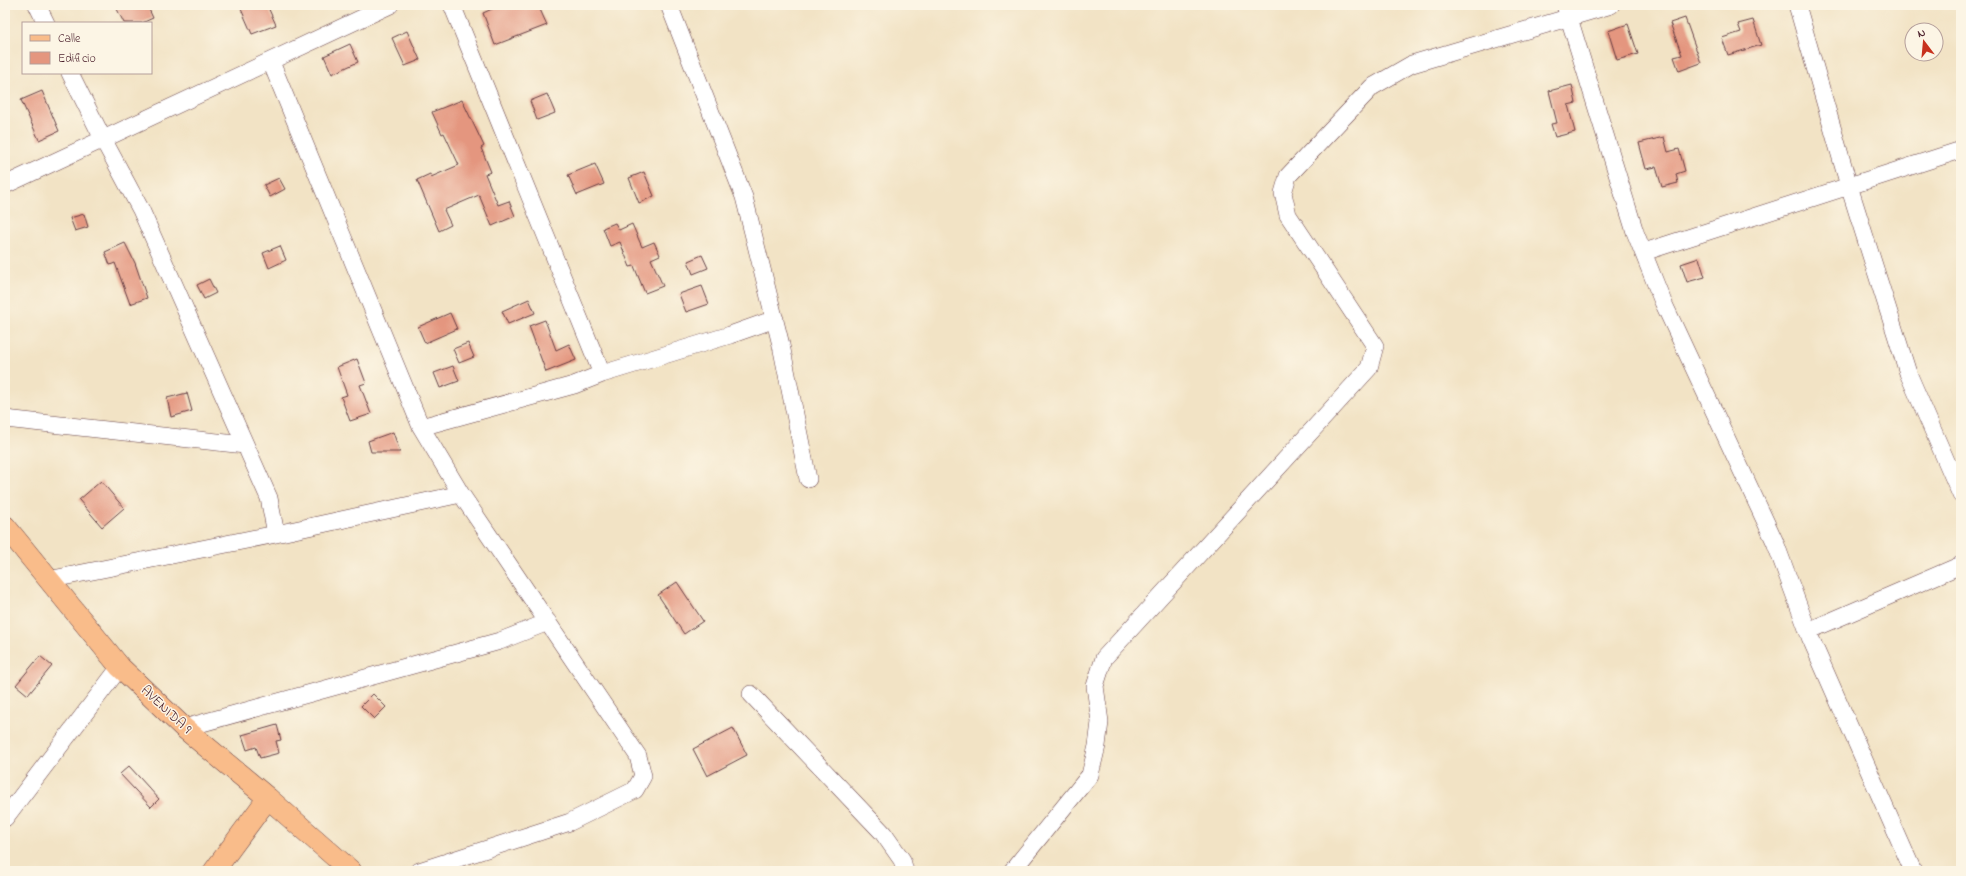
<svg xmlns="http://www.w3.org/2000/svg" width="1966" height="876" font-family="'Indie Flower',sans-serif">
	<rect width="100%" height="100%" fill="#fcf5e5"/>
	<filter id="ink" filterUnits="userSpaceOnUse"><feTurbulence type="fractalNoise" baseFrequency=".025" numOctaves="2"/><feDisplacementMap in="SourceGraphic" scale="8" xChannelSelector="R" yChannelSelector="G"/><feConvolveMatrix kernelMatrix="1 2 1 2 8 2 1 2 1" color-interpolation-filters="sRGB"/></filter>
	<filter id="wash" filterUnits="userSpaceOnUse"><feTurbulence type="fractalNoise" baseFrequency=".012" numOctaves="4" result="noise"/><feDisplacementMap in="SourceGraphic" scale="16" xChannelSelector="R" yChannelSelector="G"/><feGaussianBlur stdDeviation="0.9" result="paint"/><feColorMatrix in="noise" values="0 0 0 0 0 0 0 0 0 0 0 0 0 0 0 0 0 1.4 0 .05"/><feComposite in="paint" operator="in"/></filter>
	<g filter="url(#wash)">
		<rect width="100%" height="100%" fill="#f2e3c5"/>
		<g id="blocks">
			<path fill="#e4967f" d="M115 5H147L153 18 142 23H124Z
				M251 5H267L276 25 252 34 241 9Z
				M501 5H538L547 25 495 45 483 13Z
				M1685 18 1701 63 1679 71 1674 57 1682 55 1670 23Z
				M1753 20 1761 45 1728 55 1722 38 1741 32 1738 24Z
				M1628 24 1638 54 1617 60 1608 31Z
				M407 31 420 60 405 66 392 38Z
				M350 44 358 62 332 74 324 56Z
				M1572 85 1576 103 1568 105 1575 132 1555 137 1551 124 1557 123 1549 91Z
				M42 91 59 131 39 140 21 100Z
				M547 94 555 113 537 120 530 101Z
				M462 100 484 146 481 148 491 172 485 174 498 205 509 201 515 216 492 226 479 195 444 210 451 225 439 231 417 180 430 174 431 177 459 165 444 133 442 134 432 112Z
				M1664 137 1668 152 1679 149 1685 171 1676 174 1678 183 1662 187 1656 167 1646 169 1639 143Z
				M595 164 604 184 577 195 568 175Z
				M644 172 654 196 639 203 629 178Z
				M279 178 285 189 270 197 264 185Z
				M84 214 88 227 75 231 70 218Z
				M615 223 619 230 632 224 642 247 654 242 660 255 651 259 663 286 645 293 634 266 630 267 620 242 610 246 603 228Z
				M125 243 135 263 147 298 130 304 115 263 110 265 105 252Z
				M280 246 286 260 269 268 263 253Z
				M702 255 708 268 693 274 688 261Z
				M1699 258 1705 277 1687 282 1681 264Z
				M209 279 216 293 204 299 197 285Z
				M702 286 709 304 686 312 679 294Z
				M529 299 535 313 508 324 502 311Z
				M450 313 457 329 425 343 418 327Z
				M545 320 556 350 569 344 576 360 546 372 529 326Z
				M468 343 474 357 459 363 453 349Z
				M357 359 366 383 360 385 371 414 350 421 341 397 347 395 337 367Z
				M453 366 459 381 440 388 434 373Z
				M187 393 192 411 171 417 167 398Z
				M393 432 400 452H371L368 441Z
				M101 481 124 508 102 527 79 500Z
				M677 582 703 621 684 634 658 595Z
				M40 656 52 666 28 695 16 685Z
				M373 694 386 707 374 719 361 706Z
				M277 725 281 740 276 741 279 753 260 758 256 747 247 750 242 735Z
				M733 728 747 755 707 776 693 749Z
				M129 766 159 799 151 807 120 774Z"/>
		</g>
	</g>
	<g filter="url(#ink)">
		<use href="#blocks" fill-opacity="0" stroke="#633c42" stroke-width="1"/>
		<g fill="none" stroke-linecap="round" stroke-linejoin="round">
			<g stroke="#633c42" stroke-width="18">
				<path id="minor" d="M37 5 46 23
					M452 5 602 374
					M669 5 744 197 781 345 808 479
					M1565 5 1635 232 1663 302 1775 542 1810 637 1913 871
					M1797 5 1849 186 1908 373 1961 495
					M271 62 421 427 461 494 638 756 643 776 635 790 570 822 419 871
					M70 73 103 139 141 210 269 498 276 534
					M5 185 390 5
					M1644 252 1961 150
					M5 419 245 445
					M421 427 574 385 602 374 730 335 775 319
					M48 580 276 534 461 494
					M1808 631 1961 565
					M751 694 883 833 902 860 905 871
					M184 728 500 641 548 622
					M5 818 120 667
					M1012 871 1090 775 1097 746 1100 722 1095 686 1104 658 1369 368 1375 346 1288 215 1283 193 1288 176 1372 87 1412 64 1611 5"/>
			</g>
			<g stroke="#633c42" stroke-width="22">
				<path id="major" d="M5 526 120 667 184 728 268 798 351 871
					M214 871 268 798"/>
			</g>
			<use href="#minor" stroke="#fff" stroke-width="17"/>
			<use href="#major" stroke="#f9bc8a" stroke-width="21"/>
		</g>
	</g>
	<g text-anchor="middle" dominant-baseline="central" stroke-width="3" stroke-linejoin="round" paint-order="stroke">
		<g font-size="14" fill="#4a1f2b" stroke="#fcf5e5">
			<text transform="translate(166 710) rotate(43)">AVENIDA 9</text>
		</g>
	</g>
	<rect width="1966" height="876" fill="none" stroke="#fcf5e5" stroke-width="20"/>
	<rect x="22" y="22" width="130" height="52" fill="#fcf5e5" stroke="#b59f9b"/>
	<rect x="30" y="35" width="20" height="6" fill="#f9bc8a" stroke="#b59f9b"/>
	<text x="58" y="42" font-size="12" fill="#4a1f2b">Calle</text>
	<rect x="30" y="52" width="20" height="12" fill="#e4967f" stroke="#b59f9b"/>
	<text x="58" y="62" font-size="12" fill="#4a1f2b">Edificio</text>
	<g transform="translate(1924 42) rotate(344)"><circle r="19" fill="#fcf5e5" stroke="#b59f9b"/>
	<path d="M0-3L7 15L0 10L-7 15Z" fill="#c8321e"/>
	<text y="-6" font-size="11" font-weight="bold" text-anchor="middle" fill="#4a1f2b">N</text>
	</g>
</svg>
